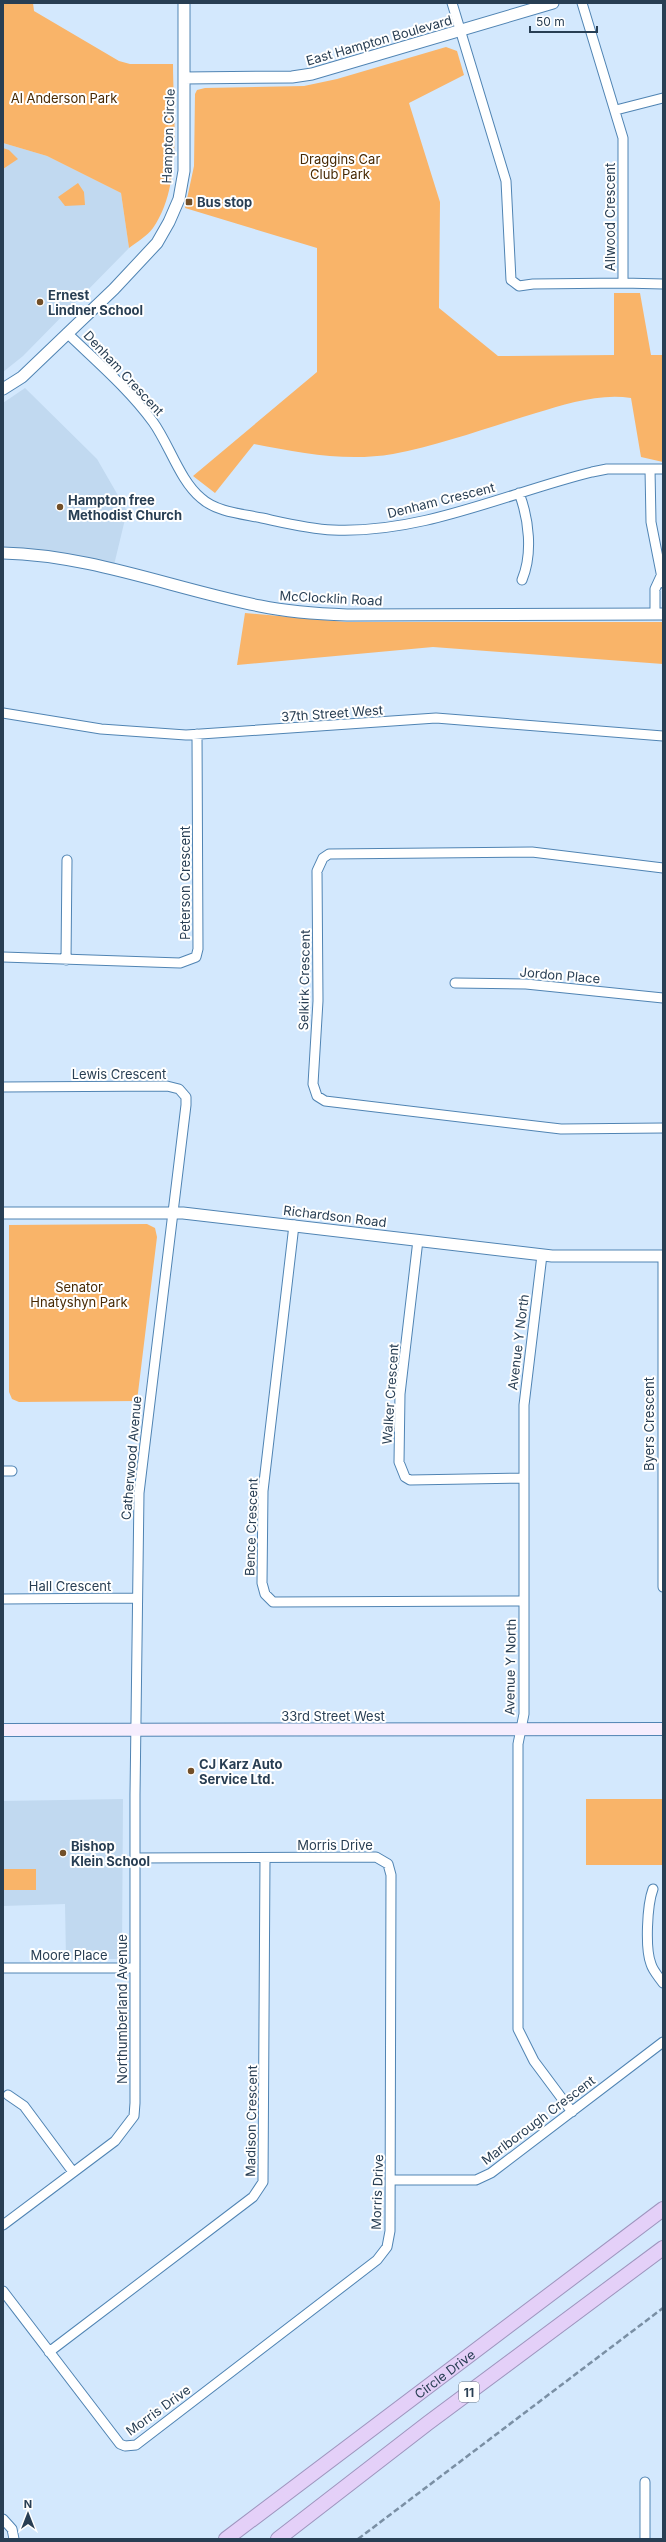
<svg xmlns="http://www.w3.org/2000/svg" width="666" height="2542" font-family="Inter,sans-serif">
	<rect width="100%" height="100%" fill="#d3e8fd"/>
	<path fill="#c1d9f0" d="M3 143 47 156 121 193 129 248 23 356 3 372Z
		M25 388 97 459 127 511 114 565 62 553 3 547V403Z
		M123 1799 122 1953 117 1959H66L65 1904 3 1906V1801Z"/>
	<path fill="#f9b469" d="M4 3H33L34 11 119 61 130 64H173C173 114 183 186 153 228 147 236 137 242 129 248L121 193 47 156 3 143Z
		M446 47 457 51 464 75 409 103 440 202 439 308 498 356 614 355V293H640L651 355H663V462L641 457 631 398C600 393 566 404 536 413 489 427 441 445 393 454 346 462 301 453 254 444L215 493 193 476 317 372V248L185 208 194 166 195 94 197 90 205 88 304 86 337 79Z
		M3 148 9 150 18 159 3 169Z
		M78 183 84 192 85 205 65 206 58 197Z
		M245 613 346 622H663V664L433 647 237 665Z
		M147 1224 155 1228 157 1237 137 1401 19 1402 12 1399 9 1392V1225Z
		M586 1799H663V1865H586Z
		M3 1869H36V1890H3Z"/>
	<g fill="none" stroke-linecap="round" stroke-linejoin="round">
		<g stroke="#5084b3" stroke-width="11">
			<path id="minor" d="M452 3 506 181 511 280 519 286 533 284 623 283V138L582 3
				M616 110 663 98
				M623 283 663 284
				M67 333C96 361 129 389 153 422 169 444 180 481 201 498 216 512 243 514 262 518 285 523 309 529 333 530 422 534 507 493 592 472L607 469H663
				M650 469 651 522 663 583
				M519 493C529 519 533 554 522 580
				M655 614V589L661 576
				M3 713 101 729 186 735 436 718 663 736
				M663 868 532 852 329 854 323 858 317 871 318 1001 313 1084 317 1096 325 1101 561 1129 663 1128
				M3 957 180 963 196 957 198 949 197 734
				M66 960 67 860
				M455 983 526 984 663 998
				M3 1087 167 1086 179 1089 186 1097V1105L139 1493 135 1795V2103L134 2116 115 2141 3 2225
				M294 1225 263 1491 262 1583 265 1594 273 1602 524 1601
				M418 1240 400 1394 399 1462 405 1477 410 1480 524 1478
				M542 1255 524 1405V1714L518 1744V2029L534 2061 572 2112
				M663 1260V1587
				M3 1471H12
				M3 1599 137 1598
				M653 1889C647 1905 645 1949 651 1964 653 1971 659 1977 663 1983
				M3 1968H135
				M8 2095 24 2106 73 2172
				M391 2180H476L491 2173 663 2042
				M3 2291 120 2444 125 2446 136 2445 377 2260 387 2247 390 2231 391 1875 388 1864 376 1857 135 1858
				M49 2352 253 2197 263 2182 265 1858
				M645 2482V2539
				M3 2519 12 2529 14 2539"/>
		</g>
		<g stroke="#5084b3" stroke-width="13">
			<path id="tertiary" d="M184 78 292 77 312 74 553 3
				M3 389 22 377 114 289 157 243 169 222 179 199 184 171V3
				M3 553C91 555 174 589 260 606 289 612 318 614 347 615L663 614
				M3 1213H183L552 1256H663"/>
		</g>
		<g stroke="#5084b3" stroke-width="14">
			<path id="secondary" d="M3 1730 663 1729"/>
		</g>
		<g stroke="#9e95be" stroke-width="16">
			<g id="trunk">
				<path id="s1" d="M226 2539 663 2209"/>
				<path d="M278 2539 428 2423 663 2248"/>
			</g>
		</g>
		<use href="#minor" stroke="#fff" stroke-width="9"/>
		<use href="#tertiary" stroke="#fff" stroke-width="11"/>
		<use href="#secondary" stroke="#f5edfd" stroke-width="12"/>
		<use href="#trunk" stroke="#e4d0f8" stroke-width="14"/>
		<path stroke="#7a8fa4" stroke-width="2.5" stroke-dasharray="6 3" stroke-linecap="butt" d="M358 2539 663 2308"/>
	</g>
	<g fill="#724f28" stroke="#fff" stroke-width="1.5">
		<rect x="185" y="198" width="8" height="8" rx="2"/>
		<circle cx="40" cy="302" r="4"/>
		<circle cx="60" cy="507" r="4"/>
		<circle cx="191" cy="1771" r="4"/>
		<circle cx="63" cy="1853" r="4"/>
	</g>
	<g text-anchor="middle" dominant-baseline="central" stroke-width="4" stroke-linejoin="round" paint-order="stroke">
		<rect fill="#fff" stroke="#687887" stroke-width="1" x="459" y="2382" width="20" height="20" rx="3"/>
		<g font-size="12" font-weight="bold" fill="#283e53">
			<text x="469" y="2392">11</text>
		</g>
		<g font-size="13" fill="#283e53" stroke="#fff">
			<text transform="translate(379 40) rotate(-16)">East Hampton Boulevard</text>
			<text transform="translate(168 136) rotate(-88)">Hampton Circle</text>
			<text transform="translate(610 217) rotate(-90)">Allwood Crescent</text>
			<text transform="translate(124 373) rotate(47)">Denham Crescent</text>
			<text transform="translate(441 500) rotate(-14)">Denham Crescent</text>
			<text transform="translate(331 598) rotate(3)">McClocklin Road</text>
			<text transform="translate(332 713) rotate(-4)">37th Street West</text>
			<text transform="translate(185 883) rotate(-90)">Peterson Crescent</text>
			<text transform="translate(560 975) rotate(5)">Jordon Place</text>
			<text transform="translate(304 980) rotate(-89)">Selkirk Crescent</text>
			<text x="119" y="1074">Lewis Crescent</text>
			<text transform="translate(335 1216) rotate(7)">Richardson Road</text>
			<text transform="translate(518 1342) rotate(-83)">Avenue Y North</text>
			<text transform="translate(390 1394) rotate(-86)">Walker Crescent</text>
			<text transform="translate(649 1424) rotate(-90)">Byers Crescent</text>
			<text transform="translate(131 1458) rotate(-85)">Catherwood Avenue</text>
			<text transform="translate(251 1527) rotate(-88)">Bence Crescent</text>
			<text x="70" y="1586">Hall Crescent</text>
			<text transform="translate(510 1667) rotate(-89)">Avenue Y North</text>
			<text x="333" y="1716">33rd Street West</text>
			<text x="335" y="1845">Morris Drive</text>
			<text x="69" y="1955">Moore Place</text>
			<text transform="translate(122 2009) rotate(-90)">Northumberland Avenue</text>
			<text transform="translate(538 2120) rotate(-37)">Marlborough Crescent</text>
			<text transform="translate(251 2121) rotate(-89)">Madison Crescent</text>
			<text transform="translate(377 2192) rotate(-88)">Morris Drive</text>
			<text stroke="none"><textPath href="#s1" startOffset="274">Circle Drive</textPath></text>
			<text transform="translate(158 2410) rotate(-36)">Morris Drive</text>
		</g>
		<g font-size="13" fill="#472903" stroke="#fff">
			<text x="64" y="98">Al Anderson Park</text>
			<text x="340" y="159">Draggins Car<tspan x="340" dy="15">Club Park</tspan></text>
			<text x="79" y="1287">Senator<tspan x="79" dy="15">Hnatyshyn Park</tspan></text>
		</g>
		<g font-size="13" font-weight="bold" fill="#283e53" stroke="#fff" text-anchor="start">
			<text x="197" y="202">Bus stop</text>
			<text x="48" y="295">Ernest<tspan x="48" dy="15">Lindner School</tspan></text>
			<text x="68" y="500">Hampton free<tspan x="68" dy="15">Methodist Church</tspan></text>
			<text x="199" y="1764">CJ Karz Auto<tspan x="199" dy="15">Service Ltd.</tspan></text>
			<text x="71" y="1846">Bishop<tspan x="71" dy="15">Klein School</tspan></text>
		</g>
	</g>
	<rect width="666" height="2542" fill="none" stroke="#283e53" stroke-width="8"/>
	<g transform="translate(28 2514)" stroke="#ffffff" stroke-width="3" paint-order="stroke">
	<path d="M0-3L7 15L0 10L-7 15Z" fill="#283e53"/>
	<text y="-6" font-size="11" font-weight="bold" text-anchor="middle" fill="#283e53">N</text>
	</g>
	<path d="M530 26v6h67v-6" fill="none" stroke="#283e53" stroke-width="2"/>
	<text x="536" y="26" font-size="12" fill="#283e53" stroke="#ffffff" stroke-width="3" paint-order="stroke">50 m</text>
</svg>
